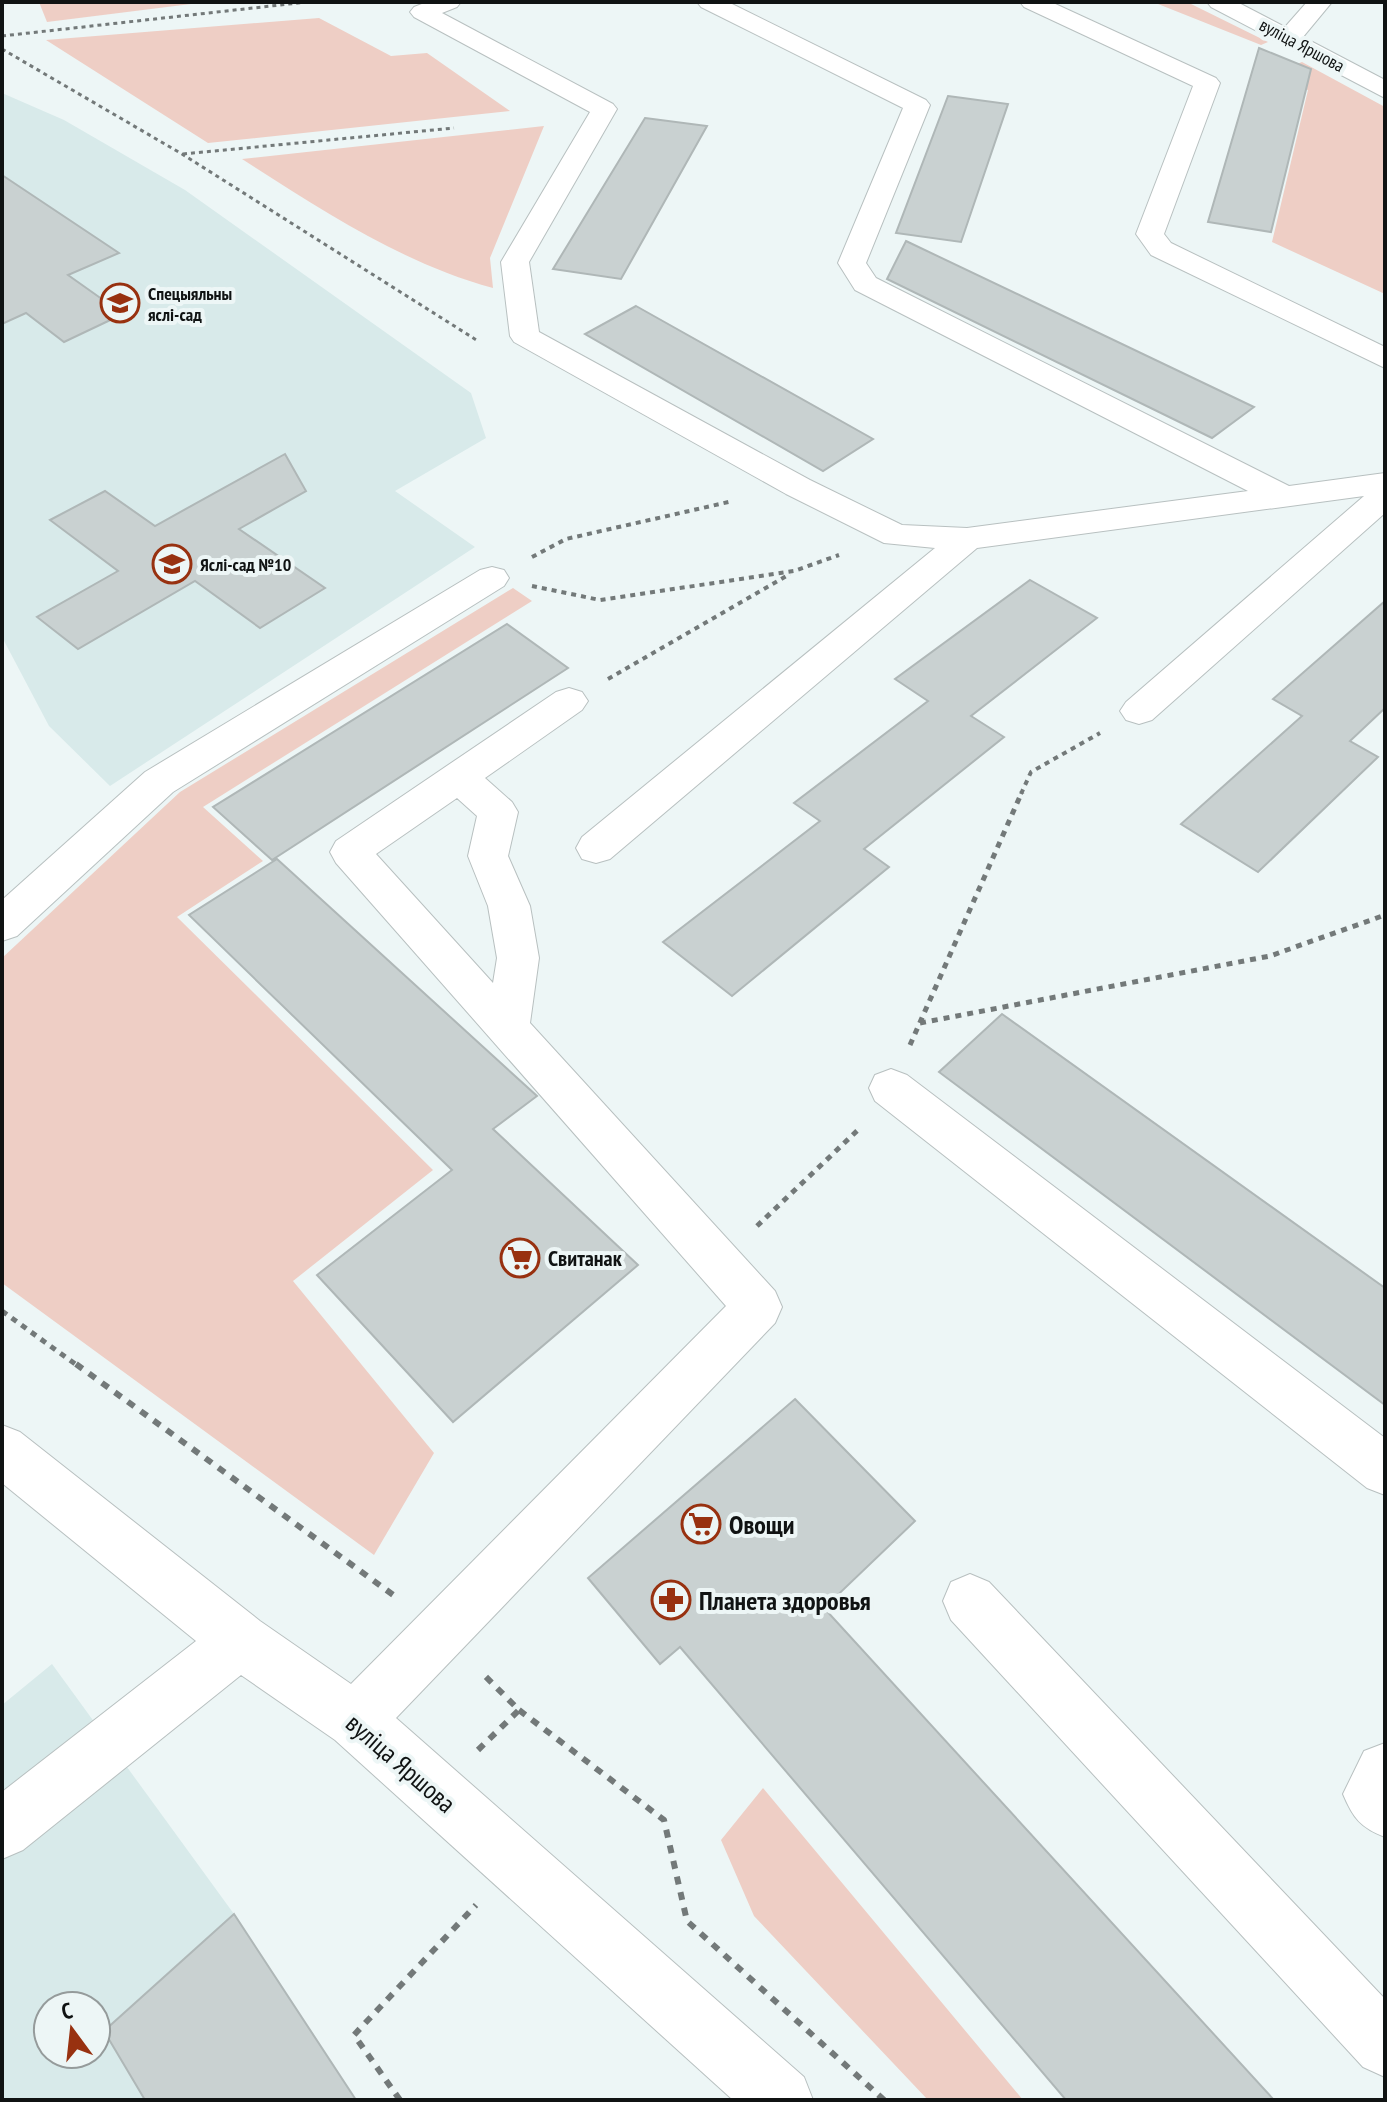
<svg xmlns="http://www.w3.org/2000/svg" width="1387" height="2102" font-family="'PT Sans Narrow',sans-serif">
	<rect width="100%" height="100%" fill="#edf6f6"/>
	<path fill="#d8eaea" fill-rule="evenodd" d="M2 93 64 120 185 190 471 393 486 438 395 491 475 547 110 786 49 726 2 637Z
		M52 1664 234 1914 356 2100H2V1705ZM48 2006H96V2054H48Z"/>
	<path fill="#eecec5" d="M39 2H207L47 22Z
		M1153 2H1187L1268 42 1261 45Z
		M319 18 391 56 427 53 510 111 208 143 46 40Z
		M1302 62 1385 107V294L1272 242 1308 90 1255 81Z
		M544 126 490 258 493 288C401 263 322 210 242 159Z
		M513 588 532 601 203 807 263 861 177 917 433 1170 293 1281 434 1453 374 1555 2 1283V958L180 792Z
		M763 1788 1023 2100H928L754 1916 721 1840Z"/>
	<path fill="#c9d1d1" stroke="#afb7b7" stroke-width="2" d="M1259 48 1311 69 1271 232 1208 222Z
		M948 96 1008 104 961 242 896 233Z
		M645 118 707 126 621 279 553 269Z
		M2 175 119 253 68 275 123 314 64 342 26 313 2 324Z
		M906 241 1254 407 1212 438 887 279Z
		M636 306 873 439 823 471 585 334Z
		M285 454 306 491 239 529 325 588 260 628 195 581 78 649 37 617 118 571 50 520 105 491 155 526Z
		M1030 580 1097 618 971 716 1004 737 864 849 889 867 732 996 663 942 820 821 794 803 928 701 895 679Z
		M1385 601V708L1350 741 1378 757 1258 872 1181 824 1302 716 1273 699Z
		M507 624 568 668 272 860 213 807Z
		M277 859 537 1096 493 1129 638 1265 453 1422 317 1275 452 1170 189 915Z
		M1002 1014 1385 1288V1405L939 1072Z
		M795 1399 915 1521 824 1608 1274 2100H1066L680 1647 660 1664 588 1578Z
		M234 1914 356 2100H145L104 2031Z"/>
	<g fill="none" stroke-linecap="round" stroke-linejoin="round">
		<g stroke="#b8c0c0" stroke-width="2">
			<path id="minor" d="M427 2H461L457 7 442 13 613 104 617 109 529 262 539 332 810 480 902 525 967 528 1248 491 855 290 838 263 903 108 701 7 697 2H728L926 100 930 105 866 263 876 278 1289 486 1385 473V513L1152 720 1139 724 1126 720 1120 711 1126 702 1364 496 977 548 610 859 596 863 582 859 576 848 582 837 935 548 884 543 786 494 514 342 510 336 501 262 590 112 414 17 410 12 414 7Z
				M1020 2H1051L1216 78 1220 83 1164 234 1171 243 1385 347V368L1151 255 1136 234 1193 86 1024 7Z
				M1207 2H1237L1285 27 1307 2H1332L1303 37 1385 80V98L1211 7Z
				M492 567 504 570 509 578 504 586 173 792 17 936 2 941V900L145 772 480 570Z
				M569 688 582 692 588 701 582 710 485 778 512 802 518 812 508 856 530 906 539 958 530 1023 775 1291 782 1307 775 1323 396 1718 804 2077 813 2100H733L335 1740 241 1675 23 1850 2 1859V1792L196 1641 2 1483V1425L20 1432 260 1621 351 1684 726 1306 336 863 330 852 336 841 556 692ZM457 798 477 816 468 856 488 906 497 958 493 983 376 854Z
				M891 1069 907 1075 1385 1438V1495L1367 1488 875 1101 869 1088 875 1075Z
				M970 1574 989 1582 1385 1999V2077L1363 2067 951 1620 943 1601 951 1582Z
				M1385 1743V1837C1361 1828 1353 1818 1343 1794L1364 1751Z"/>
		</g>
		<path stroke="#737979" stroke-width="3" stroke-dasharray="4 4" stroke-linecap="butt" d="M2 36 307 2
			M2 49 182 154 478 341
			M183 154 454 128"/>
		<path stroke="#737979" stroke-width="4" stroke-dasharray="5 5" stroke-linecap="butt" d="M532 557 566 539 733 501
			M532 586 600 600 794 571 839 555
			M608 679 790 574
			M1021 794 1031 772 1100 733"/>
		<path stroke="#737979" stroke-width="5" stroke-dasharray="6 6" stroke-linecap="butt" d="M920 1023 1270 956 1385 915
			M910 1045 1022 792
			M757 1226 860 1128
			M2 1311 78 1366"/>
		<path stroke="#737979" stroke-width="6" stroke-dasharray="8 8" stroke-linecap="butt" d="M76 1364 396 1597
			M519 1710 664 1820 687 1921 884 2100
			M478 1750 519 1710 481 1672
			M400 2100 354 2035 476 1905"/>
		<use href="#minor" fill="#fff" fill-rule="evenodd"/>
	</g>
	<defs>
		<g id="school-ring" transform="scale(2)"><circle r="9.5" fill="#edf6f6" stroke="#983110" stroke-width="1.5"/><path d="M0-5L7-2L0 1L-7-2ZM-4 1L0 2.5L4 1V4Q0 6-4 4Z" fill="#983110"/></g>
		<g id="supermarket-ring" transform="scale(2)"><circle r="9.5" fill="#edf6f6" stroke="#983110" stroke-width="1.5"/><path d="M-6-5.5h2.5l.6 2H6L4.5 2H-2.5L-4.4-4H-6ZM-1.5 3.2a1.3 1.3 0 1 0 .1 0ZM3 3.2a1.3 1.3 0 1 0 .1 0Z" fill="#983110"/></g>
		<g id="pharmacy-ring" transform="scale(2)"><circle r="9.5" fill="#edf6f6" stroke="#983110" stroke-width="1.5"/><path d="M-2-6h4v4h4v4h-4v4h-4v-4h-4v-4h4Z" fill="#983110"/></g>
	</defs>
	<g fill-rule="evenodd">
		<use href="#school-ring" x="120" y="303"/>
		<use href="#school-ring" x="172" y="564"/>
		<use href="#supermarket-ring" x="520" y="1258"/>
		<use href="#supermarket-ring" x="701" y="1524"/>
		<use href="#pharmacy-ring" x="671" y="1600"/>
	</g>
	<g text-anchor="middle" dominant-baseline="central" stroke-width="8" stroke-linejoin="round" paint-order="stroke">
		<g font-size="18" fill="#101313" stroke="#edf6f6">
			<text transform="translate(1302 45) rotate(28)">вуліца Яршова</text>
		</g>
		<g font-size="18" font-weight="bold" fill="#101313" stroke="#edf6f6" text-anchor="start">
			<text x="148" y="293">Спецыяльны<tspan x="148" dy="21">яслі-сад</tspan></text>
			<text x="200" y="564">Яслі-сад №10</text>
		</g>
		<g font-size="22" font-weight="bold" fill="#101313" stroke="#edf6f6" text-anchor="start">
			<text x="548" y="1258">Свитанак</text>
		</g>
		<g font-size="26" font-weight="bold" fill="#101313" stroke="#edf6f6" text-anchor="start">
			<text x="729" y="1524">Овощи</text>
			<text x="699" y="1600">Планета здоровья</text>
		</g>
		<g font-size="26" fill="#101313" stroke="#edf6f6">
			<text transform="translate(401 1763) rotate(41)">вуліца Яршова</text>
		</g>
	</g>
	<rect width="1387" height="2102" fill="none" stroke="#101313" stroke-width="8"/>
	<g transform="translate(72 2030) rotate(345)"><circle r="38" fill="#edf6f6" stroke="#959b9b" stroke-width="2"/>
	<path d="M0-6L14 30L0 20L-14 30Z" fill="#983110"/>
	<text y="-12" font-size="22" font-weight="bold" text-anchor="middle" fill="#101313">С</text>
	</g>
</svg>
